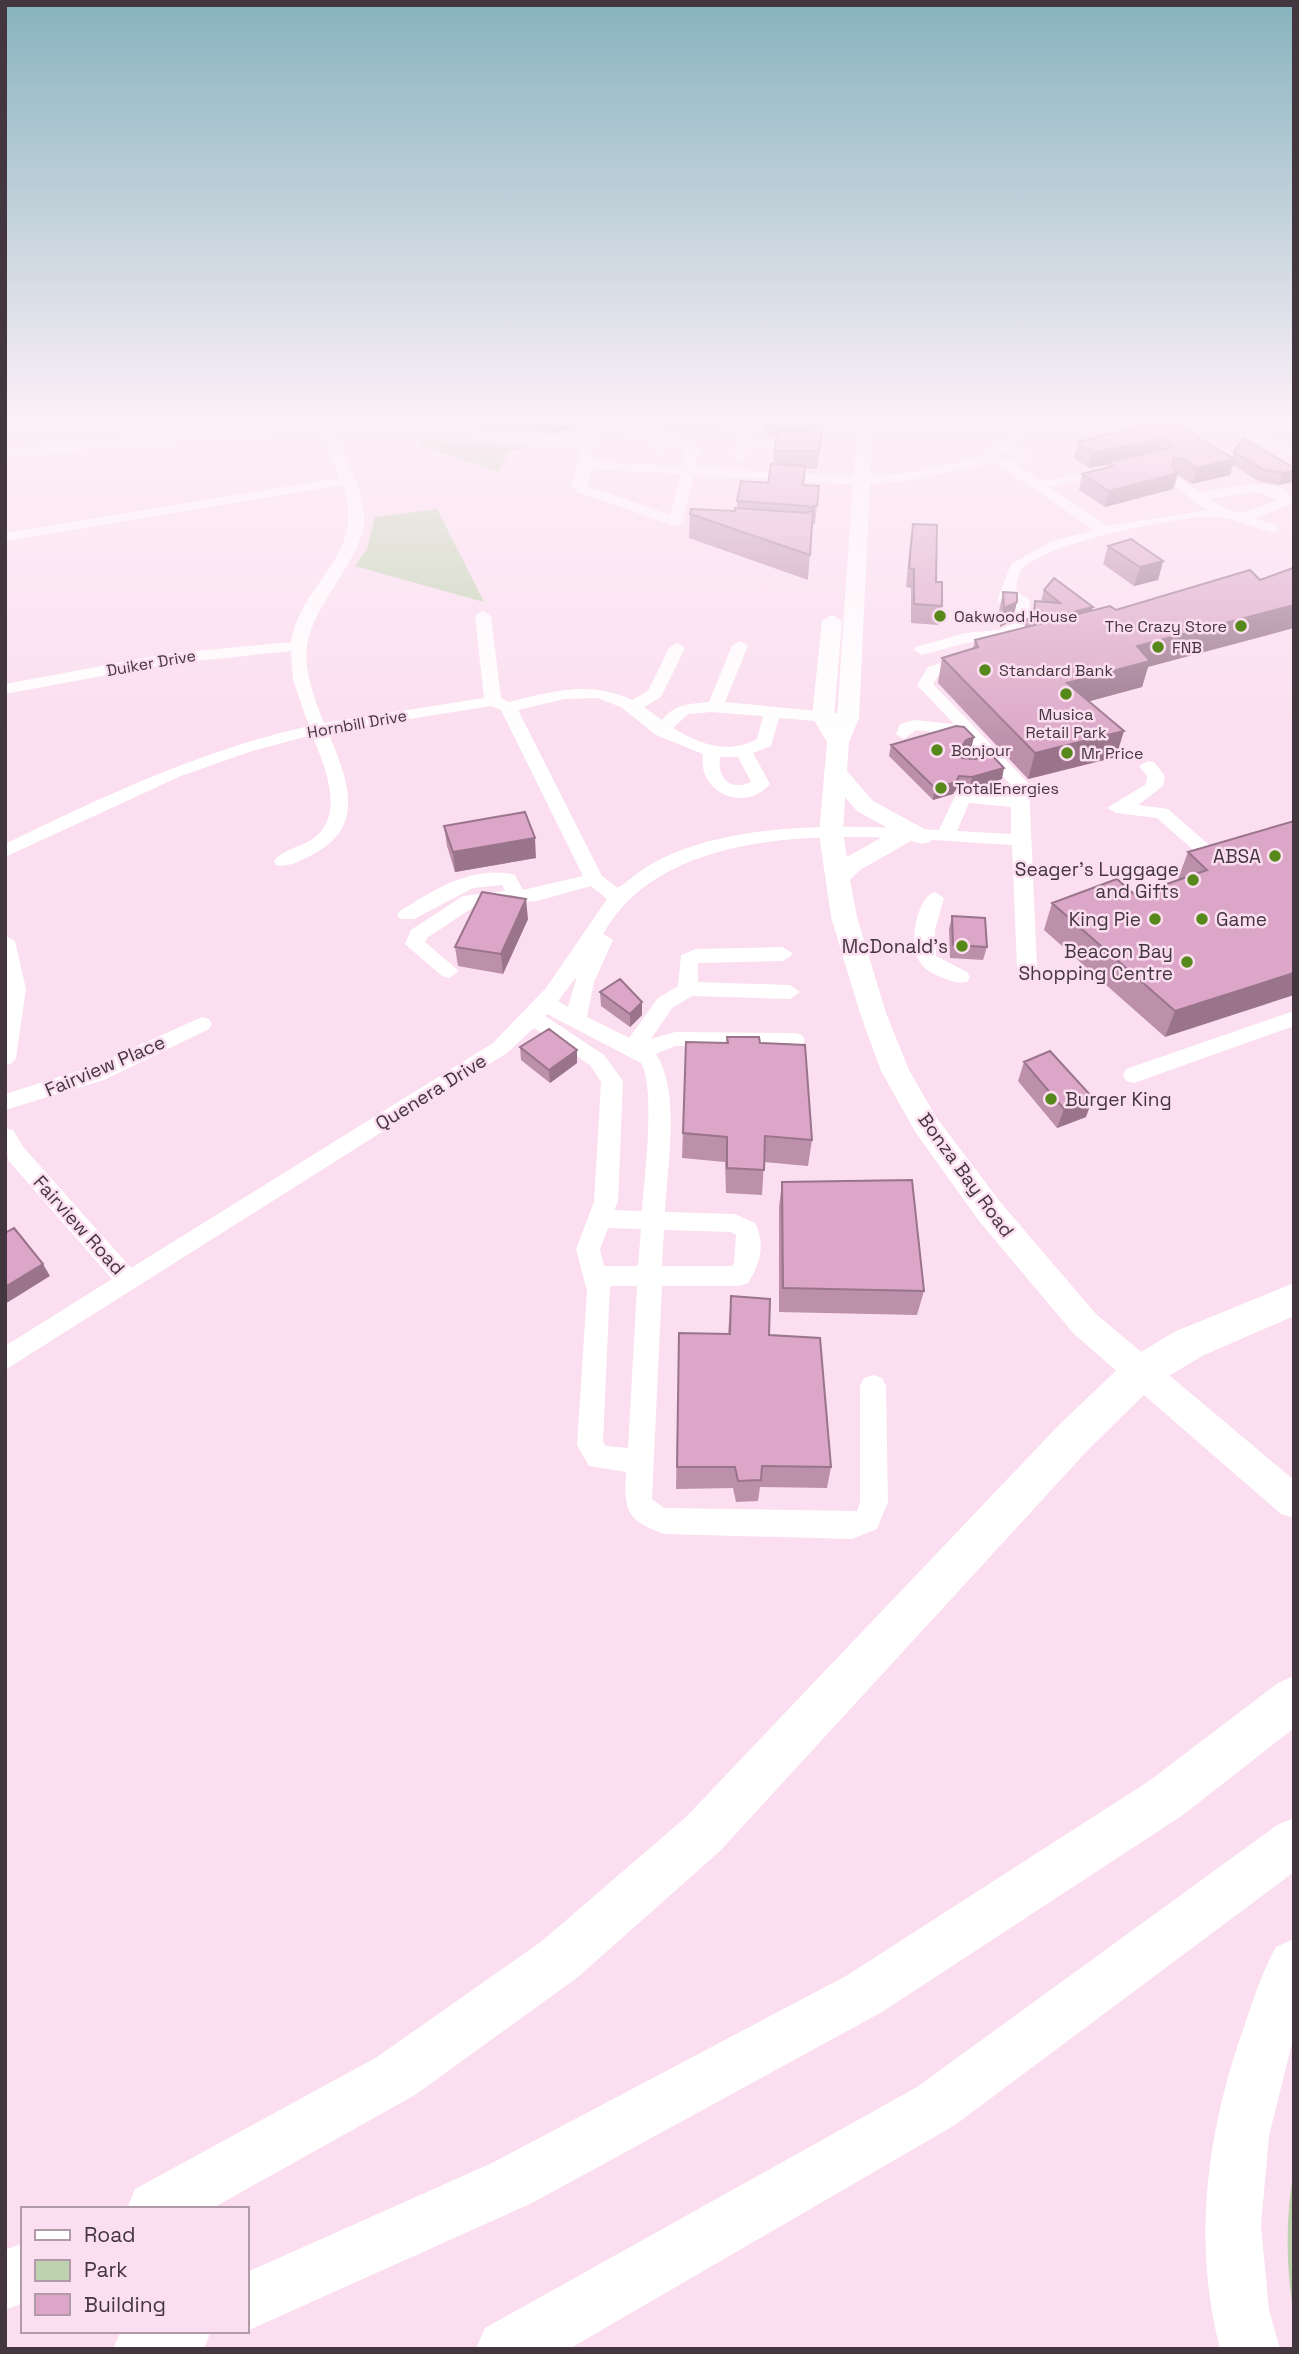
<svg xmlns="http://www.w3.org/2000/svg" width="1299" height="2354" font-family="'Space Grotesk',sans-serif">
	<rect width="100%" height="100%" fill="#fbdeef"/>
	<path fill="#bed2af" d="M417 439 525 446 523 450H510L498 472 422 446Z
		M437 509 484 602 355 566 367 549 375 517Z
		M1294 2170V2316C1286 2268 1285 2219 1294 2170Z"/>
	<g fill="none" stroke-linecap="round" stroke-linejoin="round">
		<path fill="#fff" fill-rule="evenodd" d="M122 419H134V438L353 419H403L397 423 333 428C343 455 362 485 364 514 365 533 357 549 348 564 306 633 292 643 324 723L484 698 475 616 483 611 491 616 501 698 509 702C553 691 590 680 632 700L648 691 669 648 677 643 685 648 661 697 644 707 662 720C675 704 689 704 709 702L732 646 740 641 748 646 725 702 847 714V722L841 723 779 718 771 746 753 753 770 784C746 813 697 794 703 754L656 735 621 707 597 698 564 699 518 710 602 876 618 888C628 881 638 872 648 866 728 819 850 825 939 830L958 790 1011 796V785L964 736 916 730 904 739 896 734 900 724 914 720 954 724 917 685 928 667 970 653 978 658 940 673 933 684 1029 784 1037 968 1034 973H1020L1017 968 1012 845C890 839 675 807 603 934L613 940 594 982 587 1017 629 1038 658 998 678 986 681 955 696 949 783 947 793 954 783 961 698 963V982L790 985 800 992 790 999 692 996 672 1008 651 1039 675 1032 795 1033 802 1035 805 1040 802 1045 795 1047 675 1046 656 1054C681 1092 667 1167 665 1212L735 1214 755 1223C766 1244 760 1264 748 1283L739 1286H662L652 1499 664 1508 857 1511 860 1502V1386L864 1378 873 1375 882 1378 886 1386 888 1502 877 1529 852 1539 664 1534C626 1520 624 1511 626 1472L589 1466 577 1445 587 1291 576 1249 594 1202 601 1082 590 1065 534 1028 507 1053 5 1370V1346L112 1279 8 1160 5 1128 13 1130 24 1148 131 1268 493 1043 546 988 607 899 591 886 537 901 475 906 427 938 425 942 459 971 449 978 442 976 405 944 411 930 463 896 505 891 502 885 473 888 414 919H400L397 915 400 911C433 890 474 864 515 875L523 890 583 876 501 710 491 706 328 732C347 778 368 827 312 855 301 860 289 868 276 865L274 861C282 850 300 847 311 840 347 817 325 767 312 735L252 751 181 776 5 857V844C103 796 202 750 309 726L293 680 291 651 166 664 5 694V684L166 654 291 642C302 580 367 557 343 485L5 541V533L340 478 320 429 5 457V449L122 439ZM711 712 763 716 757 739C728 755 699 744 673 728L688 714ZM720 757H738L751 782C730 792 717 778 720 757ZM969 803 1011 807V834L957 831ZM577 976 568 1007 558 1001ZM547 1014 641 1063C656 1088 644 1179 642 1211L614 1210 618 1202 623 1081 604 1055 545 1016ZM608 1228 641 1229 638 1266H604L600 1249ZM664 1230 731 1232 736 1235 734 1263 732 1266H662ZM610 1286H637L628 1448 606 1446 603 1442Z
			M591 419H603L594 443 593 461 683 467 685 447 668 444 664 456 659 457 653 453 656 442 624 440V434L629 433 695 441 699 452 696 467 860 477 906 473 982 457 981 454 991 446 1005 444 1021 419H1034L1024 429 1016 446 1031 456 1019 466 1041 481 1112 468 1119 472 1050 487 1107 526 1207 510 1170 483V477L1175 476 1201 493C1223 488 1284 472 1294 502L1255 519 1277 525V531L1272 532C1255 528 1238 520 1220 517 1186 513 1043 543 1021 570 1017 576 1017 585 1016 591L1030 600 1028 628 1007 637 966 643 922 655 914 650 916 647 965 633 999 630 1015 623 1016 602 1012 600 1004 605 997 601 1011 564 1050 542 1094 530 1002 467 990 463 906 481 860 485 694 475 682 522 675 526 577 492 571 485 583 447 579 445 481 439 475 435 481 431 584 438ZM1000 451 1017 456 1007 460 995 456ZM591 469 681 474 670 515 587 486ZM1256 492 1278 499C1247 512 1239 520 1209 499Z
			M739 419H751L747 441 807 438 813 442 807 446 746 449 743 460H733Z
			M1232 422H1240L1294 451V460L1232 428Z
			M1148 761 1154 762 1165 776 1163 786 1138 805 1168 809 1210 846 1213 850 1210 854H1198L1157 818 1116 813 1107 808 1146 784 1147 776 1139 766Z
			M935 892 944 898 935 930 936 956 967 972 970 977 967 982C959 984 954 982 946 979 933 974 922 970 917 956 910 940 917 897 935 892Z
			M5 935 15 941 26 989 16 1058 12 1063 5 1066Z
			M1294 1011V1026L1134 1083 1126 1081 1123 1075 1126 1069Z
			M202 1017 209 1019 212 1024 209 1029 104 1080 5 1110V1094L88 1068Z"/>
		<path fill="#fff" fill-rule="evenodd" d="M857 419H873L859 718 849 742 847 771 873 801 930 832 934 837 930 842 922 844 911 841 860 870 850 880 857 917 886 1013 909 1070 936 1117 1001 1203 1096 1314 1294 1480V1518L1281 1514 1074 1334 979 1221 916 1133 881 1071 860 1013 831 917 819 834 827 742 812 717 822 621 832 615 842 621 834 717 836 721 837 718ZM845 797 857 811 893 831 847 857 843 834Z"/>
		<path fill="#fff" fill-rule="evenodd" d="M1294 1283V1316L1202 1356 1154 1385 1086 1452 720 1851 578 1977 415 2095 211 2209H127L135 2189 377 2057 542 1941 686 1817 1058 1426 1126 1361 1174 1332Z
			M1294 1676V1728L1183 1815 882 2012 532 2203 247 2331V2272L492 2163 846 1976 1149 1781 1278 1683Z
			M1294 1818V1872L955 2125 569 2349H476L485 2328 917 2087 1277 1825Z
			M1294 1939V2035L1269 2136 1261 2225 1269 2310 1280 2349H1220C1192 2241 1207 2131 1244 2027 1253 2000 1262 1972 1276 1947Z
			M23 2243V2303L5 2310V2250Z
			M121 2331H211L204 2349H113Z"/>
	</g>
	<path fill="#bc8fab" d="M481 419H576L573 428 553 433 481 427Z
		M662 419H724L721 430 662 428Z
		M764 419H824L817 469H805L804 485 819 486 815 524H812L808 580 689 538 690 514 735 511 737 508V501L768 483 773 464 776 437H771L765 434 766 420H764Z
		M1167 420 1232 458 1234 452 1294 468V477L1292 482 1279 485 1260 482 1233 465 1230 475 1192 484 1178 475 1173 489 1105 507 1079 490 1082 474 1105 468 1106 465 1089 468 1074 458 1078 442Z
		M1294 426V438L1290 436Z
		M913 524 936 582 942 606 938 625 911 623V588L906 587 910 542Z
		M1108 546 1163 561 1158 580 1134 586 1103 564Z
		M1044 590 1092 610 1148 667 1142 687 1089 701 1116 757 1028 779 938 683 942 658 973 649 975 640 1024 628 1026 620 1031 617 1035 601H1041Z
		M1003 592 1017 602 1012 621 1000 627 999 611Z
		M974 737 971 748 964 752 961 756 962 758 1002 779 970 789 957 788 953 794 933 800 889 756 891 745Z
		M1294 821 1165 1037 1044 930 1052 903 1135 895 1179 879H1178L1188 852Z
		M444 826 536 858 455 872 447 846Z
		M952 916 987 947 983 960 950 958 949 929Z
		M528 919 503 974 458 966 455 947Z
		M600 992 642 1015 630 1027 601 1006Z
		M727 1037 760 1043 812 1140 808 1166 764 1162 762 1195 726 1193 725 1162 682 1158 686 1042 726 1043Z
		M520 1047 577 1063 550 1083 521 1060Z
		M1024 1062 1086 1117 1057 1128 1018 1081Z
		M782 1182 924 1291 917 1315 779 1312V1207Z
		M731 1296 769 1335 831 1467 827 1488 760 1487 758 1501 736 1502 733 1488 676 1489 679 1333 728 1334Z"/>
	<path fill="#99748b" d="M553 419H576L573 428 553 433Z
		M1162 439 1157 454 1107 462 1106 465 1089 468 1093 453Z
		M1235 459 1230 475 1192 484 1197 468Z
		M1294 470V477L1292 482 1279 485 1284 473Z
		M1178 473 1173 489 1105 507 1109 491Z
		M1163 561 1158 580 1134 586 1140 567Z
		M1017 602 1012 621 1000 627 1004 608Z
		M1294 605V628L1148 667 1142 687 1061 709 1067 683 1137 646Z
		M1093 607 1089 620 1036 634 1039 621Z
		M1124 731 1116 757 1028 779 1035 753Z
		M974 737 971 748 964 752 957 763 959 751 966 740Z
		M1004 768 1002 779 970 789 972 777Z
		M959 776 957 788 953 794 933 800 935 788Z
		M535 838 536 858 455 872 453 852Z
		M526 899 528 919 503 974 501 954Z
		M1294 973V995L1165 1037 1175 1011Z
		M642 1002V1015L630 1027V1014Z
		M577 1050V1063L550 1083 549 1070Z
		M1093 1098 1086 1117 1057 1128 1064 1109Z
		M43 1264 50 1276 5 1304V1287Z"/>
	<path fill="#dba6c7" stroke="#99748b" stroke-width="2" d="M1167 420 1235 459 1197 468 1181 458 1174 459 1172 467 1178 473 1109 491 1082 474 1113 466 1107 462 1170 448 1172 445 1162 439 1093 453 1078 442Z
		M822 429 819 451H774L777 433Z
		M1243 438 1294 468V470L1284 473 1264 470 1234 452Z
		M771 464 805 466 803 485 819 486 817 506H813V509L807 506 737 501 741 481 768 483Z
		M735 508 807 513 813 510 810 555 690 514 691 509 735 511Z
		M913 524 937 525 936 582H942V606L914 604V569L909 568Z
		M1131 539 1163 561 1140 567 1108 546Z
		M1293 568 1294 605 1137 646 1150 661 1067 683 1124 731 1035 753 942 658 978 647 975 640 1110 606 1116 610 1250 570 1260 580Z
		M1054 578 1093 607 1039 621 1026 620 1034 615 1035 601 1060 603 1044 590Z
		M1003 592 1017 593V602L1004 608Z
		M956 726 964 727 974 737 966 740 959 751 962 758 976 759 987 750 1004 768 972 777 959 776 956 782 935 788 891 745Z
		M525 812 535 838 453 852 444 826Z
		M1294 821V973L1175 1011 1052 903 1117 879 1135 895 1207 870 1188 852Z
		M482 892 526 899 501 954 455 947Z
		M952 916 985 918 987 947 953 945Z
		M620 979 642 1002 630 1014 600 992Z
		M549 1029 577 1050 549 1070 520 1047Z
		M727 1037H759L760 1043 805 1045 812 1140 765 1136 764 1170 727 1168V1137L683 1133 686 1042 728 1043Z
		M1050 1051 1093 1098 1064 1109 1024 1062Z
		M912 1180 924 1291 783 1288 782 1182Z
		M14 1228 43 1264 5 1287V1233Z
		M731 1296 770 1299 769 1335 820 1338 831 1467 762 1466 761 1480 738 1481 735 1467H677L679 1333 730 1334Z"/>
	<linearGradient id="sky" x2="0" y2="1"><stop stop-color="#87b3be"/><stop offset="0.56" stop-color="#fdf0f8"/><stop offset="1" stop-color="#fdf0f8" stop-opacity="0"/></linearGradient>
	<rect width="1299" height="749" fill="url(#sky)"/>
	<g fill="#57881c" stroke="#fbdeef" stroke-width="2.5">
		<circle cx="940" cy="616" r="7"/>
		<circle cx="1241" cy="626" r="7"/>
		<circle cx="1158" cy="647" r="7"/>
		<circle cx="985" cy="670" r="7"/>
		<circle cx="1066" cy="694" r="7"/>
		<circle cx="937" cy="750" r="7"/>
		<circle cx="1067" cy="753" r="7"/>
		<circle cx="941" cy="788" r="7"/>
		<circle cx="1275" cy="856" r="7"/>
		<circle cx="1193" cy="880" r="7"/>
		<circle cx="1155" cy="919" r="7"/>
		<circle cx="1202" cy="919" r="7"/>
		<circle cx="962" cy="946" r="7"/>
		<circle cx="1187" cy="962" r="7"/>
		<circle cx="1051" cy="1099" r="7"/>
	</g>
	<g text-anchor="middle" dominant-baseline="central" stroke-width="5" stroke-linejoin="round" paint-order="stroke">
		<g font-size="16" fill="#44363f" stroke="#fbdeef" text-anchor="start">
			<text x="954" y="616">Oakwood House</text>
			<text x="1227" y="626" text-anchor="end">The Crazy Store</text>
			<text x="1172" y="647">FNB</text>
			<text x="999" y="670">Standard Bank</text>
			<text x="1066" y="714" text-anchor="middle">Musica<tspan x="1066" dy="18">Retail Park</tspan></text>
			<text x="951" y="750">Bonjour</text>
			<text x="1081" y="753">Mr Price</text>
			<text x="955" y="788">TotalEnergies</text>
		</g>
		<g font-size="16" fill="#44363f" stroke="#fbdeef">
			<text transform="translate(151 663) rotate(-10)">Duiker Drive</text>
			<text transform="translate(357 724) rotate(-10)">Hornbill Drive</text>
		</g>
		<g font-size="19" fill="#44363f" stroke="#fbdeef" text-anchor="end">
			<text x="1261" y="856">ABSA</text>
			<text x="1179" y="869">Seager's Luggage<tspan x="1179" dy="22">and Gifts</tspan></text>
			<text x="1141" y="919">King Pie</text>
			<text x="1216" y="919" text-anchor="start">Game</text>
			<text x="948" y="946">McDonald's</text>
			<text x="1173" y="951">Beacon Bay<tspan x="1173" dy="22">Shopping Centre</tspan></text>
			<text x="1065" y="1099" text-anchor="start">Burger King</text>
		</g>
		<g font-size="19" fill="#44363f" stroke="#fbdeef">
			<text transform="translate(105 1066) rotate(-23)">Fairview Place</text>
			<text transform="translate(431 1092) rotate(-32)">Quenera Drive</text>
			<text transform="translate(966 1175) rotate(54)">Bonza Bay Road</text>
			<text transform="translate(79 1225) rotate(48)">Fairview Road</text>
		</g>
	</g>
	<rect width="1299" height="2354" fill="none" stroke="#44363f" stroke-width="14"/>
	<rect x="21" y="2207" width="228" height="126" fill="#fbdeef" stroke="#b29ba9" stroke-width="2"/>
	<rect x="35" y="2230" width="35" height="10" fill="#ffffff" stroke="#b29ba9" stroke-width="2"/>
	<text x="84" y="2242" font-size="21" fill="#44363f">Road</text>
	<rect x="35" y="2260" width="35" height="21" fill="#bed2af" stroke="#b29ba9" stroke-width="2"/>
	<text x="84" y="2277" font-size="21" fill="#44363f">Park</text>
	<rect x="35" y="2294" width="35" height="21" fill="#dba6c7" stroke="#b29ba9" stroke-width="2"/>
	<text x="84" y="2312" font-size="21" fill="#44363f">Building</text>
</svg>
